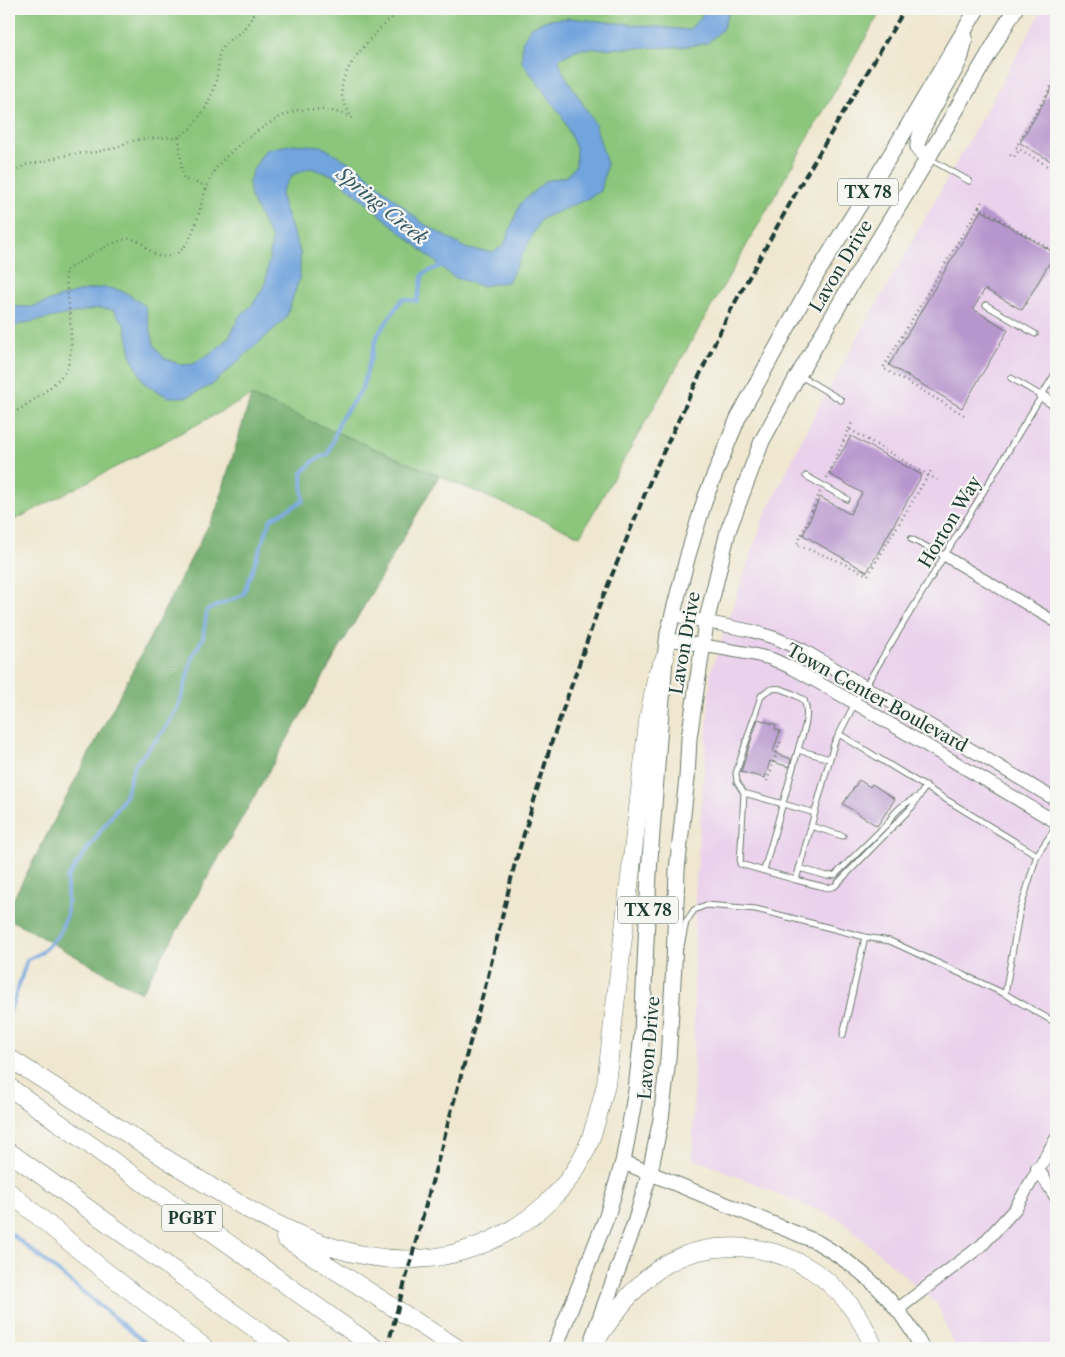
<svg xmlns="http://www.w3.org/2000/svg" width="1065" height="1357" font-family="'Libre Caslon Text',serif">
	<rect width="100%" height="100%" fill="#f6f6f2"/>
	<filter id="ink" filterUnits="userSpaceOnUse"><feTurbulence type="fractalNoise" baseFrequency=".02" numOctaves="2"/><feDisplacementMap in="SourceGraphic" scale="10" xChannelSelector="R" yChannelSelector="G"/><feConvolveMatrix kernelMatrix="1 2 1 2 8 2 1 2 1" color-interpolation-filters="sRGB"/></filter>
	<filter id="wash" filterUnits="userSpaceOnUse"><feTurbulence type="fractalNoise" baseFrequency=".0096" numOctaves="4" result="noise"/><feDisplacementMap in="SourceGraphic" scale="20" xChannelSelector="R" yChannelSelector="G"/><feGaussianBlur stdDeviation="1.12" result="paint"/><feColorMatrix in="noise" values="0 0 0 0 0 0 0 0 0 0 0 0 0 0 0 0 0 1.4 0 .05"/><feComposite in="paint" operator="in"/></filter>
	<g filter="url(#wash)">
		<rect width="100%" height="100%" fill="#efe7cf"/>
		<path fill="#ead1ec" d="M1043 9H1056V1348H955L938 1305 841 1220 693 1158 695 896 711 671 763 520 811 421Z"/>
		<path fill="#8bc67b" stroke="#558258" d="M9 9H882L580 536 251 396 9 523Z"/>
		<path fill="#70ab6b" stroke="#487450" d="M251 396 439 476 141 993 9 919V907L216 511Z"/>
		<path fill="#72a4dd" stroke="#487088" d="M704 9H730L722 30 707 43 681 47 578 49 559 59 562 70 595 124 607 164 601 191 583 201 541 219 508 282 481 286 453 277 335 176 310 168 293 175 283 188 281 198 300 252V276L286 318 212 385 187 397H168L144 383 132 358 125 325 113 310 99 308 20 324 9 330V309C20 304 25 309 35 306 57 299 92 284 114 289 126 291 136 300 145 306L154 345 164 358 181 365 193 364 217 349 230 336 239 317 252 305 265 285 272 240 251 198 249 182 252 172 265 150 293 144 321 146 359 168 421 222 467 249 493 252 504 245 520 204 545 181 567 176 576 165V148L562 116 522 62V42L531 27 547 20 569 18 689 30 702 16Z"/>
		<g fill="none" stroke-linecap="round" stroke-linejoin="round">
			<path stroke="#72a4dd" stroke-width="4" d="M9 1015 27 960 42 952 59 934 67 915V878L125 797 134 766 165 729 180 703 193 655 203 638 207 610 243 595 271 519 303 501 302 473 315 460 328 454 340 420 362 389 377 336 402 299 417 301 423 274 444 264
				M9 1232 148 1345 150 1348"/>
		</g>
		<g id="blocks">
			<path fill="#b795cd" d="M1056 81V164L1020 143Z
				M981 210 1055 253 1022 310 985 289 973 309 1008 330 962 408 889 365Z
				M851 436 922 475 867 572 803 535 820 497 850 514 862 493 829 474Z
				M758 719 776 725 775 729 780 731 773 752 791 759 789 767 770 761 765 778 741 772Z
				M859 780 870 787 872 784 895 799 877 826 843 804Z"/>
		</g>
	</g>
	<g filter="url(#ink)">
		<use href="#blocks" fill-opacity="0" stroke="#68786a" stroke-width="1"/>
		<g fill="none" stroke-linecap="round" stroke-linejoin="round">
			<g stroke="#68786a" stroke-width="7">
				<path id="service" d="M930 159 969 181
					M986 305 1035 334
					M799 375 841 400
					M1011 378 1042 396
					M806 476 847 499
					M911 539 945 556
					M839 734 1037 855 1056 827
					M798 750C802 734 811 717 804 700 789 692 775 681 761 696L736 773 737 782 744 793 740 864 796 880 834 744 855 703 1056 372
					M744 793 815 813
					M811 826 843 836
					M1037 855 1019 914 1005 994 1056 1023
					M799 868 827 876 835 875 888 823C895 810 904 804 917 797
					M764 870 798 750 830 759
					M796 880 828 888 835 886 912 807 926 786
					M681 946 686 922 694 910 706 905 756 909 865 937 890 941 1005 994
					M843 1035 865 937"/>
			</g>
			<g stroke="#68786a" stroke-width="12">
				<path id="minor" d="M1042 396 1056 405
					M945 556 1054 621 1056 617"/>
			</g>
			<g stroke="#68786a" stroke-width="14">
				<path id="tertiary" d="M673 615 752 631 775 638 803 650 1056 800
					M667 639 752 654 772 659 792 668 855 703 1056 822
					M1037 1168 1056 1197
					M898 1309 982 1245 1015 1209 1056 1139"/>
			</g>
			<g stroke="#68786a" stroke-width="16">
				<path id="secondary" d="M623 1162 817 1242C863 1269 897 1300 922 1348"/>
			</g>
			<g stroke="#68786a" stroke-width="17">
				<path id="primary" d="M928 158C924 155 919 152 918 147 915 131 955 76 961 56 963 50 964 43 965 37
					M593 1337 635 1223 650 1172 661 1119 668 1059 674 965 677 870 687 778 689 738 706 623 728 531 762 441 796 379 846 293 928 158 1015 9
					M555 1348 607 1216 623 1162 636 1090 642 1034 649 873 665 658 668 633 688 555 706 496 738 418 818 272 899 141 977 9"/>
			</g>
			<g stroke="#68786a" stroke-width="19">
				<path id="motorway" d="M9 1058C61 1091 113 1124 165 1158 266 1222 378 1299 500 1236 535 1218 568 1189 585 1152 595 1131 600 1107 606 1084L648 722 657 674 665 658
					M9 1087 375 1348
					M9 1152 282 1348
					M9 1192 101 1268 205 1348
					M285 1238 457 1348
					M590 1348C611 1319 630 1289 660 1268 676 1257 697 1250 717 1248 789 1241 848 1282 874 1348"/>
			</g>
			<path stroke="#68786a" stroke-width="2.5" stroke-dasharray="1 4" stroke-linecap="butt" d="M1056 78 1016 147 1056 171
				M179 137 182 172 184 179 206 186
				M1010 155 1014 157 1019 150
				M9 175 25 165 41 162 66 155 96 152 115 148 128 142 141 139 179 137 191 128 205 109 214 89 218 70 219 53 228 41 242 31 250 21 256 9
				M979 207 983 200
				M964 415 883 368 979 207 1056 253
				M9 416C26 405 54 388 66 370 77 352 67 294 65 271 78 263 118 236 132 239 149 242 152 264 175 254 195 245 199 206 207 187 209 181 212 175 215 170 226 151 279 112 300 110 317 108 337 110 352 118 346 107 340 98 342 86 345 62 384 21 404 9
				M849 429 853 420
				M827 478 849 429 937 480
				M820 492 797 545 834 559 868 575 932 469
				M767 781 781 740H782"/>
			<use href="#service" stroke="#fff" stroke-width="5"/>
			<use href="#minor" stroke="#fff" stroke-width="10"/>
			<use href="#tertiary" stroke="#fff" stroke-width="12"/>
			<use href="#secondary" stroke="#fff" stroke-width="14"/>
			<use href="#primary" stroke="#fff" stroke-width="15"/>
			<use href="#motorway" stroke="#fff" stroke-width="18"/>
			<path stroke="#1f3d34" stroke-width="4" stroke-dasharray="8 4" stroke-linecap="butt" d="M387 1348 488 976 514 867 552 741 599 607 653 474 728 315 803 180 905 9"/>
		</g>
	</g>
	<g text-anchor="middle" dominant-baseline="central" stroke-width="4.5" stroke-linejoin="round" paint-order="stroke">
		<g fill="#f6f6f2" stroke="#60746d" stroke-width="1">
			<rect x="838" y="178.5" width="60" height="27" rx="4"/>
			<rect x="618" y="896.5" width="60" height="27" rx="4"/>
			<rect x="162" y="1204.5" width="60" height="27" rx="4"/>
		</g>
		<g font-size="16" font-weight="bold" fill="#1f3d34">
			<text x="868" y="192">TX 78</text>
			<text x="648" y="910">TX 78</text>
			<text x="192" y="1218">PGBT</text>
		</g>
		<g font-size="18" fill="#1f3d34" stroke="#f6f6f2">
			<text transform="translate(841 266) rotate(-59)">Lavon Drive</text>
			<text transform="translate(950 522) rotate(-59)">Horton Way</text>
			<text transform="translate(685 643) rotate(-80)">Lavon Drive</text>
			<text transform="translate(877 698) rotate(29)">Town Center Boulevard</text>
			<text transform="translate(649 1048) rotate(-85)">Lavon Drive</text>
		</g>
		<g font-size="19" font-style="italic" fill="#385c67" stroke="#f6f6f2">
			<text transform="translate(382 206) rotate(39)">Spring Creek</text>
		</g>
	</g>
	<rect width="1065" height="1357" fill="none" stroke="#f6f6f2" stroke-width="30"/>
</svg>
